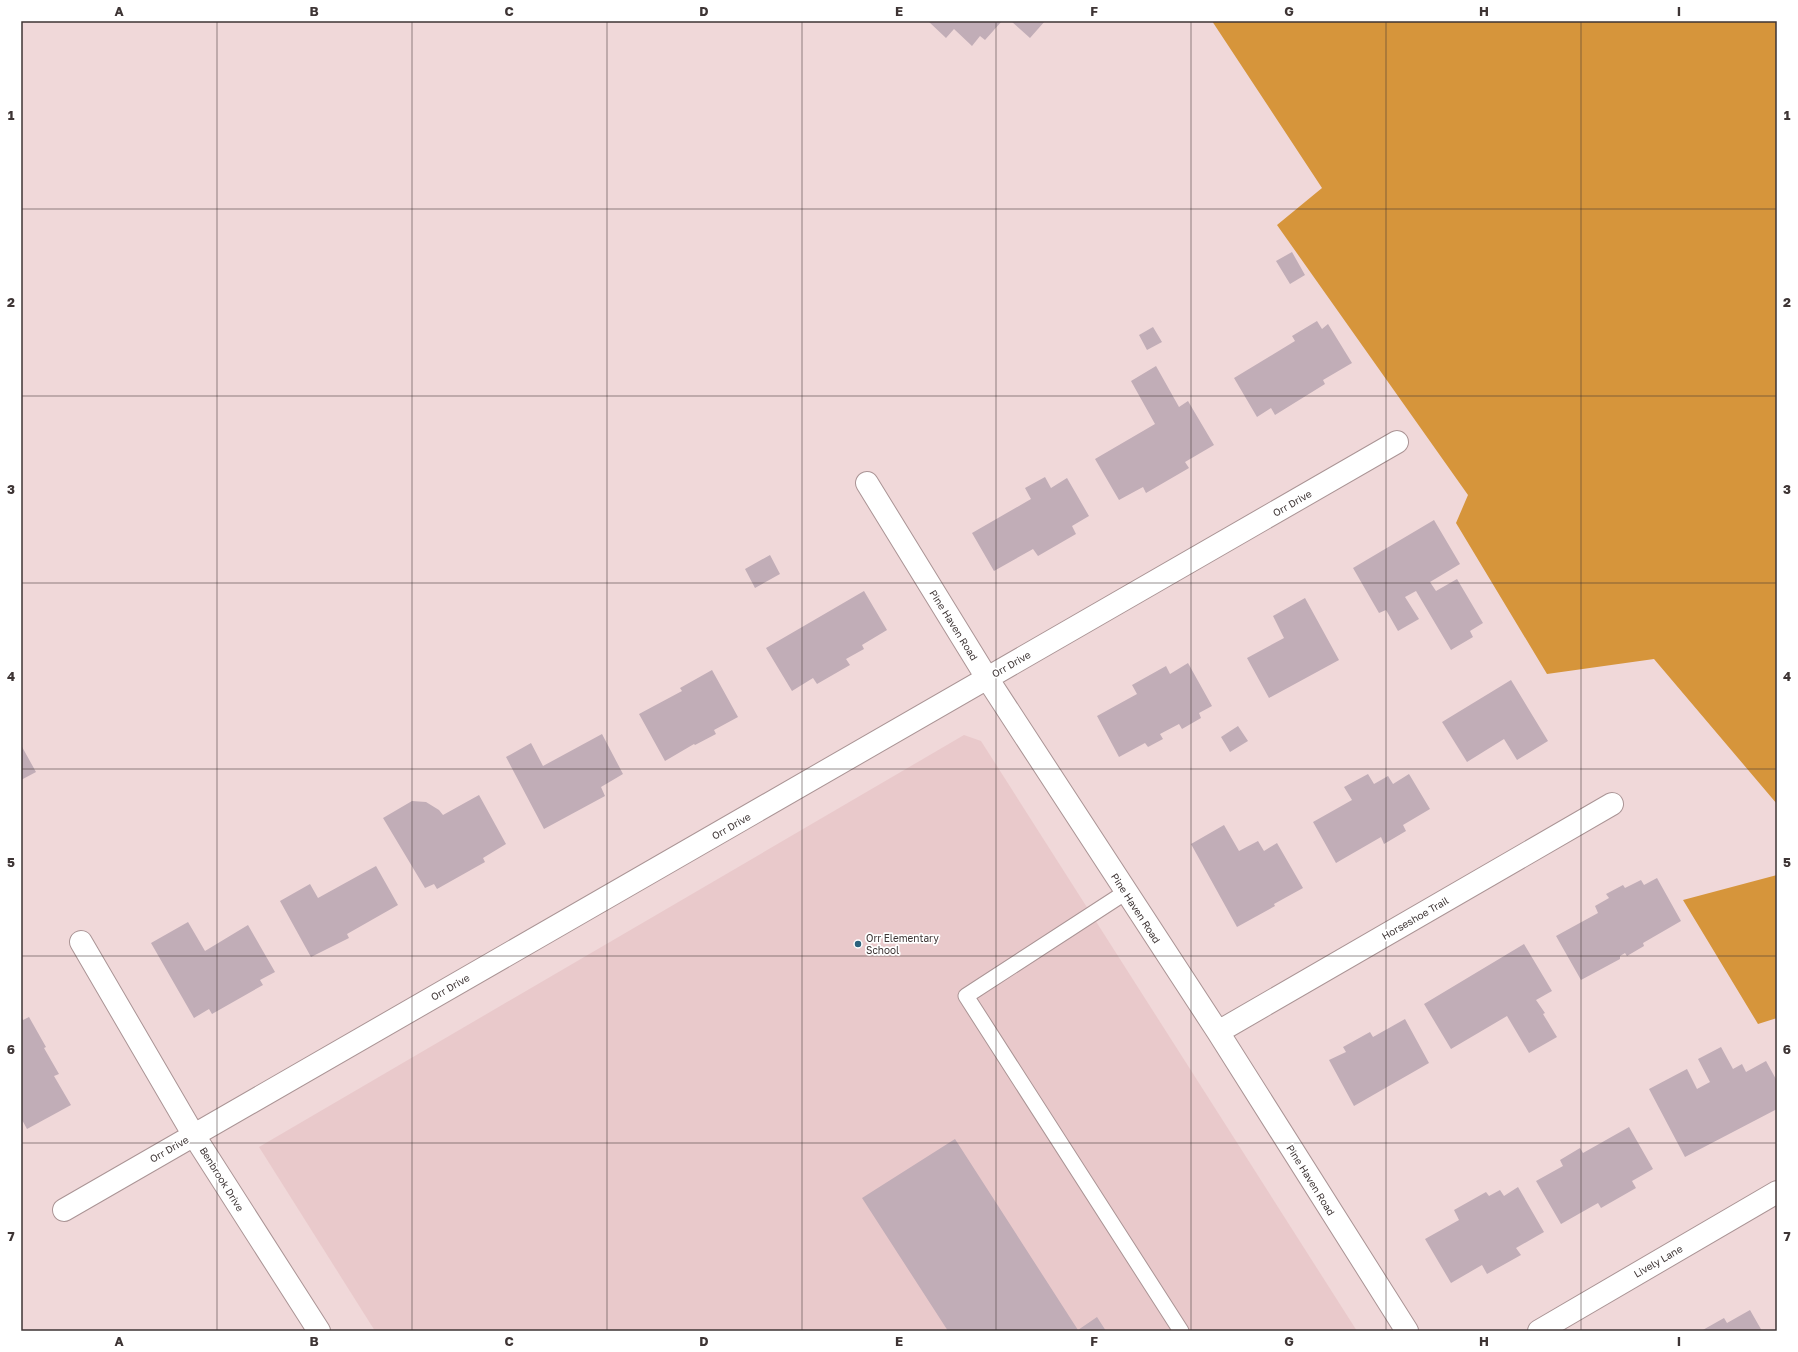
<svg xmlns="http://www.w3.org/2000/svg" width="1798" height="1352" font-family="'Golos Text',sans-serif">
	<rect width="100%" height="100%" fill="#f0d8d9"/>
	<path fill="#e9c9cb" d="M964 735 981 741 1357 1331H375L259 1147Z"/>
	<path fill="#d6953b" d="M1212 21H1777V804L1654 659 1547 674 1456 523 1468 495 1277 225 1322 188Z
		M1777 875V1018L1758 1024 1683 900Z"/>
	<path fill="#c1adb7" d="M928 21H1002L985 40 980 36 972 46 954 29 946 38Z
		M1011 21H1045L1030 38Z
		M1292 252 1305 275 1290 284 1276 261Z
		M1317 321 1322 329 1328 324 1352 363 1323 380 1325 384 1275 415 1271 408 1257 417 1234 378 1295 341 1292 336Z
		M1153 327 1162 342 1147 350 1139 335Z
		M1156 366 1179 407 1188 401 1214 445 1185 462 1189 468 1146 493 1143 487 1119 500 1095 459 1155 424 1131 381Z
		M1045 477 1051 488 1067 478 1089 516 1072 526 1076 534 1038 556 1033 549 994 571 972 533 1031 499 1025 488Z
		M1434 520 1460 564 1430 582 1436 591 1457 579 1483 623 1470 631 1473 637 1451 650 1416 591 1405 597 1419 619 1398 631 1386 610 1379 613 1353 568Z
		M770 555 780 574 755 588 745 569Z
		M864 591 887 630 862 645 864 649 846 659 850 665 817 684 813 678 792 691 766 648Z
		M1305 598 1339 660 1269 698 1247 658 1284 638 1273 616Z
		M1188 663 1212 706 1199 713 1201 718 1182 729 1179 724 1160 734 1163 739 1148 747 1145 743 1119 757 1097 716 1137 694 1132 685 1166 666 1170 674Z
		M712 670 738 717 714 730 716 734 695 745 694 744 665 761 639 714 682 691 680 688Z
		M1511 680 1548 741 1517 760 1504 739 1467 762 1442 722Z
		M1238 726 1248 741 1230 752 1221 737Z
		M602 734 623 774 601 787 605 796 544 829 506 757 531 743 543 766Z
		M21 745 36 772 21 780Z
		M1368 774 1374 784 1388 776 1393 784 1409 774 1430 809 1403 825 1406 831 1384 844 1381 837 1336 863 1313 822 1352 800 1344 787Z
		M479 795 506 844 483 858 485 862 437 889 434 884 425 888 383 818 412 801 426 802 439 810 443 815Z
		M1224 825 1239 851 1258 841 1264 851 1277 843 1303 888 1274 904 1275 906 1237 927 1191 844Z
		M376 866 398 905 347 934 349 938 311 957 280 901 310 884 318 898Z
		M1657 878 1681 921 1643 943 1644 946 1627 956 1625 953 1620 956V959L1581 980 1556 936 1598 913 1595 906 1609 898 1606 894 1623 885 1625 888 1641 880 1644 885Z
		M188 922 205 951 248 925 275 972 260 980 263 985 212 1014 209 1009 194 1018 151 943Z
		M1524 944 1552 991 1536 1000 1545 1013 1543 1014 1557 1037 1529 1053 1507 1016 1451 1049 1424 1004Z
		M21 1017 23 1020 29 1017 46 1047 44 1048 59 1074 54 1076 71 1105 27 1129 21 1118Z
		M1405 1019 1429 1063 1354 1106 1329 1060 1346 1052 1343 1047 1370 1032 1373 1037Z
		M1721 1047 1733 1069 1742 1064 1746 1072 1766 1061 1777 1081V1109L1685 1157 1649 1089 1687 1069 1697 1089 1710 1082 1698 1059Z
		M1629 1127 1653 1169 1632 1181 1636 1188 1601 1208 1598 1203 1561 1224 1536 1181 1563 1166 1560 1160 1580 1148 1583 1153Z
		M955 1139 1078 1330 1097 1317 1106 1331H948L862 1198Z
		M1518 1187 1544 1232 1516 1248 1521 1255 1487 1274 1482 1265 1451 1283 1425 1239 1459 1220 1454 1210 1486 1192 1489 1196 1500 1190 1504 1196Z
		M1750 1310 1762 1331H1701L1724 1318 1727 1323Z"/>
	<g fill="none" stroke-linecap="round" stroke-linejoin="round">
		<g stroke="#aa9495" stroke-width="17">
			<path id="lane" d="M1126 892 966 996 1181 1331"/>
		</g>
		<g stroke="#aa9495" stroke-width="24">
			<path id="street" d="M867 483 987 678 1218 1032 1407 1331
				M81 942 193 1134 319 1331
				M1218 1032 1612 804
				M64 1210 1397 442
				M1539 1331 1777 1192"/>
		</g>
		<use href="#lane" stroke="#fff" stroke-width="15"/>
		<use href="#street" stroke="#fff" stroke-width="22"/>
	</g>
	<path fill="none" stroke="#3e3535" stroke-width="1" stroke-opacity="0.55" d="M217 21V1331M412 21V1331M607 21V1331M802 21V1331M996 21V1331M1191 21V1331M1386 21V1331M1581 21V1331M21 209H1777M21 396H1777M21 583H1777M21 769H1777M21 956H1777M21 1143H1777"/>
	<circle fill="#2c627d" stroke="#fff" stroke-width="1.5" cx="858" cy="944" r="4"/>
	<g text-anchor="middle" dominant-baseline="central" stroke-width="3.5" stroke-linejoin="round" paint-order="stroke">
		<g font-size="10" fill="#3e3535" stroke="#fff">
			<text transform="translate(1292 503) rotate(-30)">Orr Drive</text>
			<text transform="translate(954 625) rotate(58)">Pine Haven Road</text>
			<text transform="translate(1011 664) rotate(-30)">Orr Drive</text>
			<text transform="translate(731 826) rotate(-30)">Orr Drive</text>
			<text transform="translate(1136 908) rotate(57)">Pine Haven Road</text>
			<text transform="translate(1415 918) rotate(-30)">Horseshoe Trail</text>
			<text transform="translate(450 987) rotate(-30)">Orr Drive</text>
			<text transform="translate(169 1149) rotate(-30)">Orr Drive</text>
			<text transform="translate(222 1179) rotate(58)">Benbrook Drive</text>
			<text transform="translate(1311 1180) rotate(58)">Pine Haven Road</text>
			<text transform="translate(1658 1261) rotate(-30)">Lively Lane</text>
		</g>
		<g font-size="10" fill="#3e3535" stroke="#fff" text-anchor="start">
			<text x="866" y="938">Orr Elementary<tspan x="866" dy="12">School</tspan></text>
		</g>
	</g>
	<rect width="1798" height="1352" fill="none" stroke="#ffffff" stroke-width="44"/>
	<rect x="22" y="22" width="1754" height="1308" fill="none" stroke="#3e3535" stroke-width="1.5"/>
	<g font-size="13" text-anchor="middle" font-weight="bold" fill="#3e3535">
		<text x="119" y="16">A</text>
		<text x="314" y="16">B</text>
		<text x="509" y="16">C</text>
		<text x="704" y="16">D</text>
		<text x="899" y="16">E</text>
		<text x="1094" y="16">F</text>
		<text x="1289" y="16">G</text>
		<text x="1484" y="16">H</text>
		<text x="1679" y="16">I</text>
		<text x="11" y="120">1</text>
		<text x="1787" y="120">1</text>
		<text x="11" y="307">2</text>
		<text x="1787" y="307">2</text>
		<text x="11" y="494">3</text>
		<text x="1787" y="494">3</text>
		<text x="11" y="681">4</text>
		<text x="1787" y="681">4</text>
		<text x="11" y="867">5</text>
		<text x="1787" y="867">5</text>
		<text x="11" y="1054">6</text>
		<text x="1787" y="1054">6</text>
		<text x="11" y="1241">7</text>
		<text x="1787" y="1241">7</text>
		<text x="119" y="1346">A</text>
		<text x="314" y="1346">B</text>
		<text x="509" y="1346">C</text>
		<text x="704" y="1346">D</text>
		<text x="899" y="1346">E</text>
		<text x="1094" y="1346">F</text>
		<text x="1289" y="1346">G</text>
		<text x="1484" y="1346">H</text>
		<text x="1679" y="1346">I</text>
	</g>
</svg>
